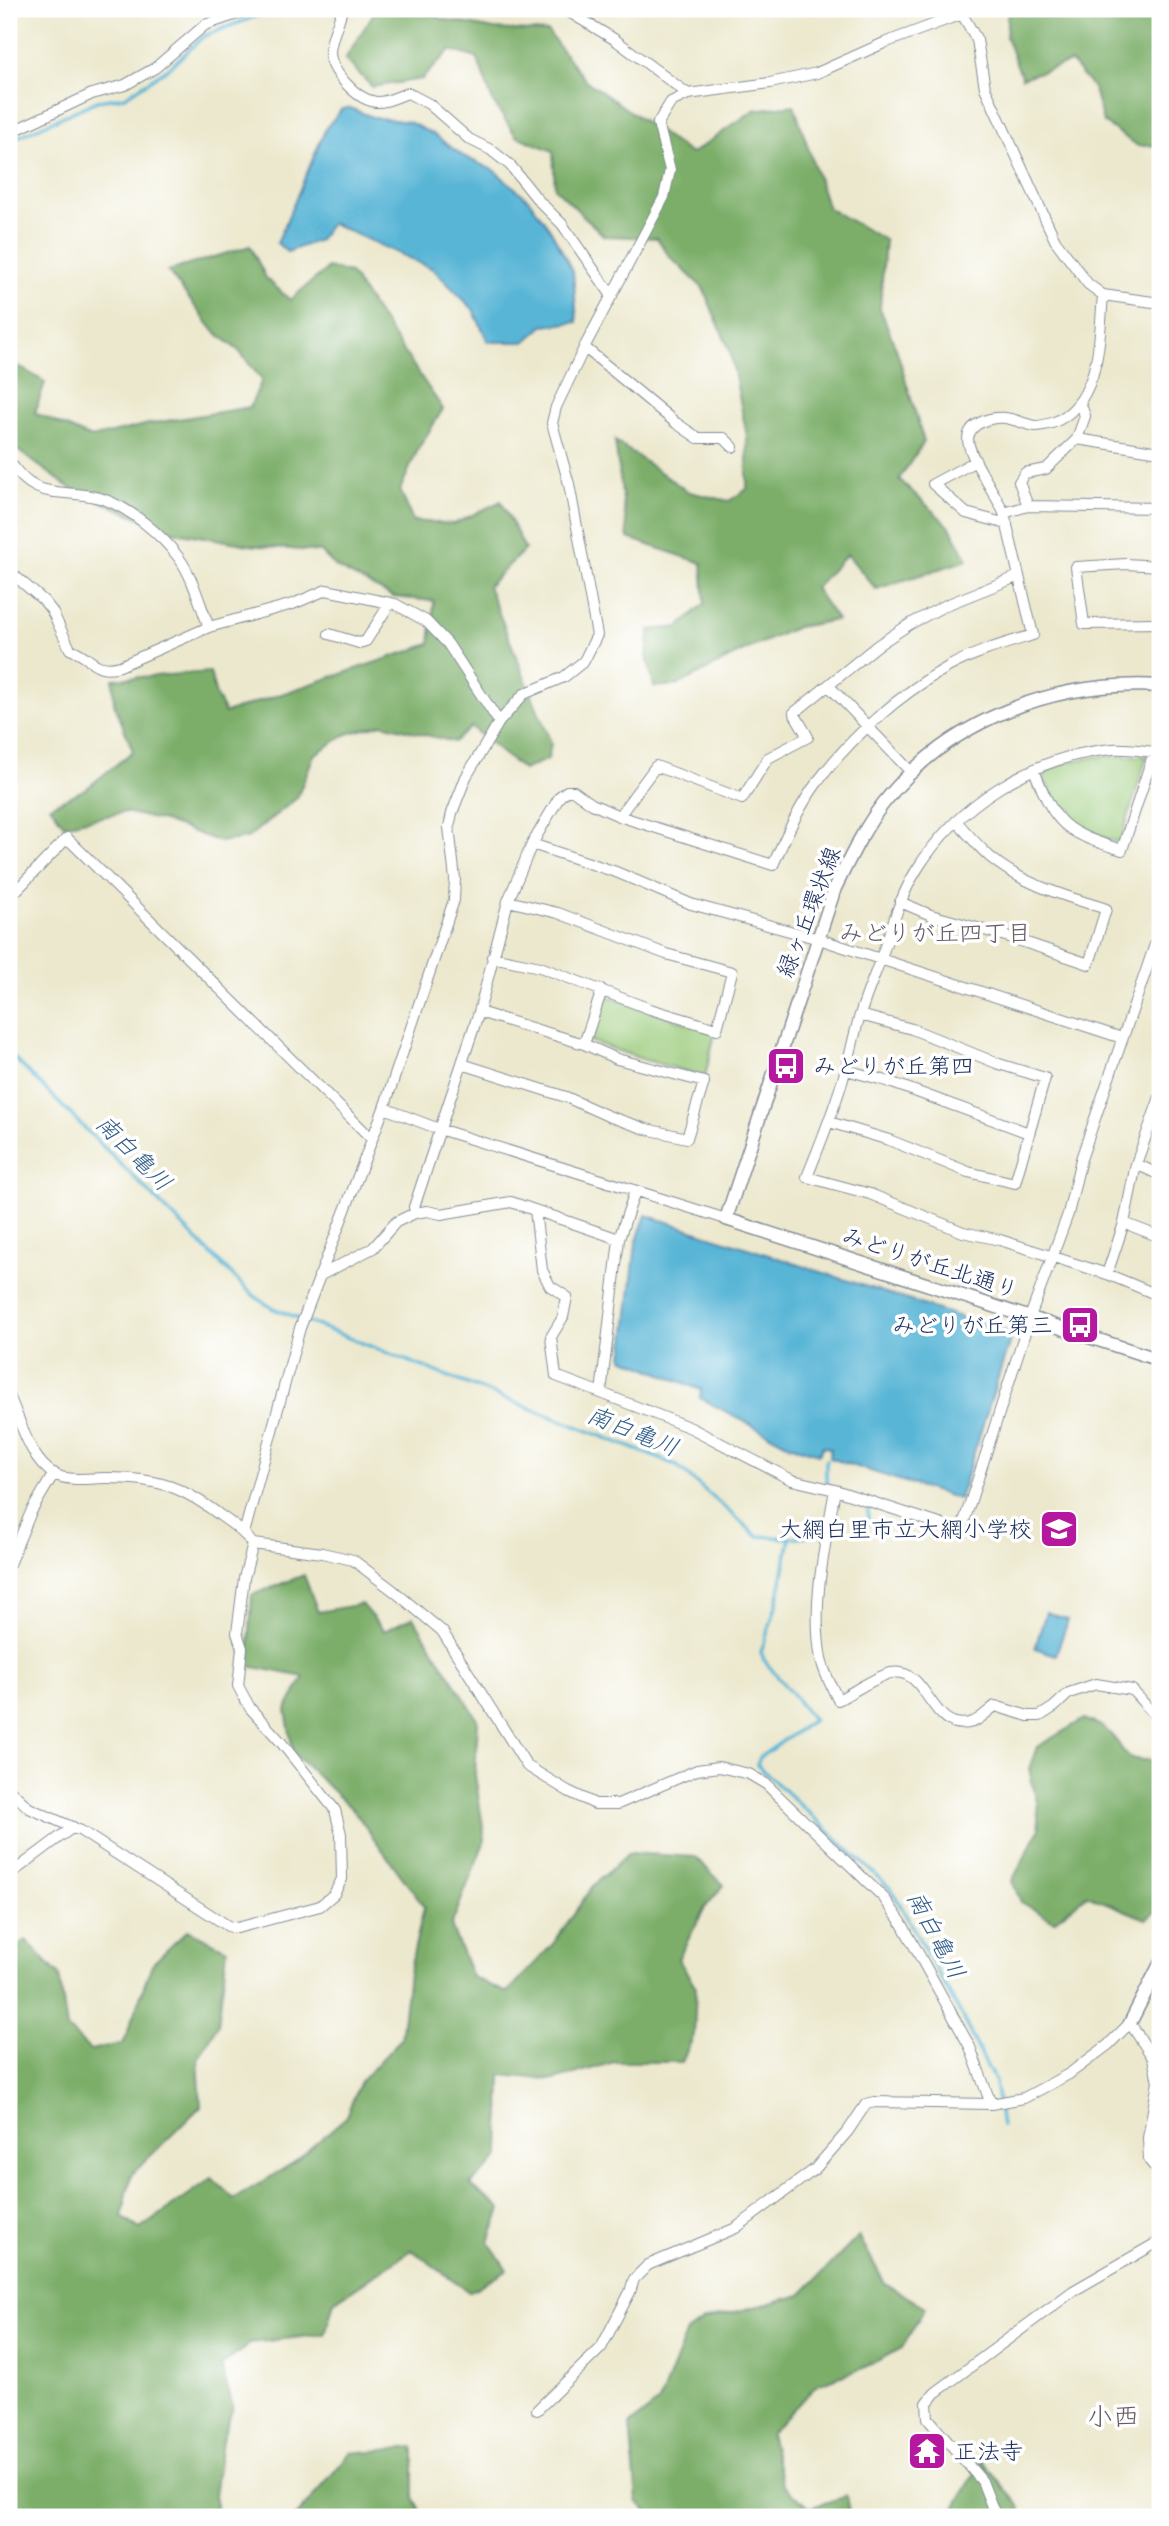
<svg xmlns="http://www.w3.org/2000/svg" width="1169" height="2526" font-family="'Comic Neue','Klee One',sans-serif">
	<rect width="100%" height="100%" fill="#fff"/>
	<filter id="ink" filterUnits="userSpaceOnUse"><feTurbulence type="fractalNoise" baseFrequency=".0143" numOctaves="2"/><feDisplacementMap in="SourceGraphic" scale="14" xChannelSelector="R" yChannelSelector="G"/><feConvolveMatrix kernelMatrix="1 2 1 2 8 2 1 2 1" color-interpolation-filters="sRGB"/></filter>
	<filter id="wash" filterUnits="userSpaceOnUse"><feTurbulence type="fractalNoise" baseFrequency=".00686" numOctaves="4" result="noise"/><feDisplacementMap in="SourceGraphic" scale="28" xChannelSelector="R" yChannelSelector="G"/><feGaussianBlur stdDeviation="1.57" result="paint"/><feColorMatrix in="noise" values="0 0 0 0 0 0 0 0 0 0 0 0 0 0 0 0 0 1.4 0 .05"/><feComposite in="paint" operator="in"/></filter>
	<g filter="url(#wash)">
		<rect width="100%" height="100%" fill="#ece8cd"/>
		<path fill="#9aca79" stroke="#5a7c6c" stroke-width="2" d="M1100 756H1147L1121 840 1116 842C1071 824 1066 822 1043 778 1051 761 1083 760 1100 756Z
			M605 995 715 1033 705 1076 642 1059 590 1041Z"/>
		<path fill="#7bae69" stroke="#4b6e64" stroke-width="2" d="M380 9H422L442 19 494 29 548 32 585 80 691 154 754 110 794 105 828 208 885 240 880 308 897 351 924 442 899 479 950 527 968 560 876 589 847 554 815 588 837 620 797 627 739 653 678 685 654 687 647 656 650 630 679 627 705 603 702 563 628 538 615 441 689 492 729 501 747 489V436L730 351 703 288 669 256 657 238 604 236 555 188 553 151 516 136 493 102 477 58 450 50 422 79 372 87 345 59 375 11Z
			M1008 9H1160V145L1138 146 1103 122 1094 89 1071 62 1022 78 1006 37Z
			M250 246 266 278 290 300 328 268 350 273 443 409 418 449 400 490 413 521 454 524 501 501 525 549 488 586 551 743 548 759 523 770 471 727 454 742 382 724 347 734 314 755 297 798 247 838 220 842 164 821 125 812 64 825 50 806 86 789 133 751 114 703 113 679 210 672 216 696 225 713 430 644 434 601 393 597 336 567 321 552 249 545 170 531 70 488 9 444V361L45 382 35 413 91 438 149 424 250 407 262 380 239 351 213 330 168 271Z
			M304 1575 318 1612 361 1604 384 1631 413 1617 478 1720 475 1775 485 1840 451 1926 472 1977 507 1993 553 1944 592 1887 629 1853 695 1857 724 1885 704 1909 678 1959 696 1987 694 2035 682 2062H614L554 2080 501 2075 499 2157 470 2185 501 2209 489 2242 507 2270 469 2292 412 2250 334 2302 325 2334 251 2343 221 2366 233 2407 222 2440 214 2495 218 2517H9V1954L26 1940 59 1975 67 2028 90 2050 123 2044 152 1964 188 1930 227 1949 218 2024 198 2059 201 2106 131 2175 122 2217 140 2229 212 2178 234 2199 293 2163 345 2118 361 2081 401 2039 409 1973 424 1907 354 1811 293 1753 286 1710 304 1677 248 1666 252 1595Z
			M1084 1719C1091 1722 1100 1724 1105 1729 1132 1752 1114 1762 1160 1760V1908L1146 1919 1087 1895 1054 1921 1021 1902 1012 1881 1039 1830 1037 1802 1029 1769 1037 1747Z
			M859 2236 885 2284 925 2307 902 2348 863 2368 817 2385 770 2433 782 2483 809 2508 846 2496 850 2517H654L637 2501 630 2425 659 2402 687 2332 704 2320 801 2295Z
			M414 2447V2497L419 2509 418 2517H296L350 2453Z
			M982 2460 1021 2508 1019 2517H950Z"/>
		<path fill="#58b5d6" stroke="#3a729a" stroke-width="2" d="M350 108 372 117 409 122 433 134 463 156 495 171 529 200 550 229 573 271 577 322 543 326 525 342H488L473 309 433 269 331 223 319 240 287 252 277 243 326 128 342 109Z
			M646 1215 1012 1334 959 1499 829 1458 831 1449 823 1446 819 1454 789 1445 700 1398 701 1390 623 1358 636 1243Z
			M1046 1612 1068 1620 1056 1655 1035 1648Z"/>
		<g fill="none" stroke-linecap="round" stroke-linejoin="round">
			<path stroke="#58b5d6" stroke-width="3.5" d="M9 141 97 101 125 97 170 67 204 36 275 9
				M9 1053 236 1279 253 1295 272 1308 676 1465 757 1536 790 1538 821 1534
				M826 1460V1483L828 1484
				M868 1524V1502
				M790 1538 777 1603 761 1652 764 1660 813 1720 760 1757 757 1765 892 1890 959 2011 995 2082 1002 2126"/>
		</g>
	</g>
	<g filter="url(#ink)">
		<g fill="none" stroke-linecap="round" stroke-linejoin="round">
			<g stroke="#848c96" stroke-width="12">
				<path id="minor" d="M342 9C339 23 331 37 330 52 330 71 357 100 376 102 386 103 398 96 408 93L429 104 469 139 491 150 510 165 538 200 562 224 612 296
					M564 9 614 39 688 94
					M962 14 977 40 985 88 1055 240 1088 284 1103 295 1160 303
					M9 133 92 94 125 85 155 68 205 25 251 9
					M584 347 676 423 698 438H724L733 447
					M1077 439 1085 416 1080 402
					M9 460C36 505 63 486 103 499 130 508 162 535 179 558 193 577 200 605 209 627
					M976 461 933 484 966 513 1007 524
					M1028 506 1019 482 1025 473 1046 469 1077 439 1160 452
					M1004 513C996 494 969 457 968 440 968 423 990 417 1005 418 1015 419 1026 425 1036 426 1041 426 1048 424 1052 423 1101 404 1099 339 1103 295
					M1160 566 1126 564 1076 567 1084 624 1160 623
					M9 571 44 601 52 611 70 649C92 657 94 673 120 666L209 627 293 604 326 590 395 604 426 621 448 644 499 722
					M329 634 359 643 366 641 390 603
					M829 686 912 773
					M1160 753C1145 751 1128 748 1112 749 1033 756 957 804 916 871 900 897 892 927 882 955 875 975 866 995 860 1015 854 1034 851 1053 845 1072 835 1108 821 1142 807 1177L870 1194 963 1232 1000 1240 1107 1274 1160 1296
					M1034 770C1056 826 1064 832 1122 850L1154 752
					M619 816 656 766 742 799 768 758 808 737 794 713 878 645 910 624 946 605 1019 576
					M532 844 616 872 691 904 819 939 1122 1038
					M9 898 67 838 372 1139
					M900 902 931 915 1009 937 1089 964 1106 909C1066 896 1023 885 990 857 978 846 967 833 956 821
					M492 957 540 967 650 1009 717 1029 732 972 666 954 558 913 508 901
					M584 1044 602 990
					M462 1064 566 1097 608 1116 646 1129 687 1138 704 1082 617 1059 584 1044 479 1012
					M846 1070 887 1081 1029 1133
					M384 1108 439 1129 726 1219
					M829 1122 889 1140 968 1172 1015 1183 1045 1078 999 1064 912 1029 860 1015
					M1136 1164 1160 1175
					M635 1191 619 1239 601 1393 691 1428 792 1480 835 1490 961 1531 1030 1317 1068 1214 1081 1159 1160 930
					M535 1210 542 1270 550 1286 567 1297 563 1317 551 1337 556 1376 601 1393
					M415 1213 414 1207 479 1012 508 901 532 844 560 796 567 791H574L592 804 619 816 773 865C786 836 799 806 819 780 852 736 900 694 948 667 975 652 1004 644 1033 635L1004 513 1028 506 1160 508
					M1124 1223 1160 1237
					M1107 1274 1124 1223 1136 1164 1160 1097
					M319 1276 373 1248 396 1222 415 1213 427 1211 441 1214 511 1202 619 1239
					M9 1396C21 1421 29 1459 54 1474 68 1482 91 1478 107 1478 157 1478 182 1486 221 1516 233 1524 244 1532 253 1544L322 1553 353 1560 394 1591 442 1631 527 1766 568 1791 595 1804H618L697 1770 719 1767 749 1774 766 1784 884 1898 901 1922 970 2047 991 2104
					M835 1490C825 1546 811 1603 821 1659 824 1673 832 1687 838 1700 850 1694 879 1675 891 1673 930 1666 929 1736 973 1722 981 1719 988 1711 995 1706L1028 1716H1040L1054 1707 1069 1693 1096 1684 1132 1690 1160 1721
					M244 1533 300 1328 384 1108 454 900 455 879 449 827 452 813 466 777 499 722 524 694 564 677 584 661 597 635 569 484 552 423 556 407 586 344 664 197 670 170 658 123 671 102 688 94 770 83 817 73 884 43 962 14 968 9
					M9 1564 31 1512 54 1473
					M9 1789 29 1808 81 1831 228 1926 237 1928 320 1906 334 1894 342 1879 341 1834 335 1810 280 1741 250 1708 238 1686 242 1648 237 1633 244 1578 253 1544
					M9 1872 17 1869 73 1827
					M537 2410 601 2348 630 2292 634 2279 648 2265 736 2228 815 2169 848 2131 866 2104 875 2102 991 2104 1024 2098 1069 2074 1108 2045 1130 2023 1153 2058 1158 2082 1148 2138 1149 2160 1160 2173
					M996 2517 982 2481 928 2418 927 2403 935 2393 1073 2291 1160 2241"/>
			</g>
			<g stroke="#848c96" stroke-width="15">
				<path id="tertiary" d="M1160 686C1055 680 948 719 882 805 863 830 849 860 835 888L726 1219 1160 1360
					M1130 2023 1160 1964"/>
			</g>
			<use href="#minor" stroke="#fff" stroke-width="10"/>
			<use href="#tertiary" stroke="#fff" stroke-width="12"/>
		</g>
	</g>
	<defs>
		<g id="bus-square" transform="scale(2.0125)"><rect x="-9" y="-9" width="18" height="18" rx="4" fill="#b5179e" stroke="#fff"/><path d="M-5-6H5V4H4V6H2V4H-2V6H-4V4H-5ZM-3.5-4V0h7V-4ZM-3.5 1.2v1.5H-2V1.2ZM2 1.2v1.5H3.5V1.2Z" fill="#fff"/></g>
		<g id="school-square" transform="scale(2.0125)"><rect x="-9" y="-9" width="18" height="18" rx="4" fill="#b5179e" stroke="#fff"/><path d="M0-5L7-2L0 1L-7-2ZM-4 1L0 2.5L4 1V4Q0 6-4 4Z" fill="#fff"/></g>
		<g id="temple-square" transform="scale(2.0125)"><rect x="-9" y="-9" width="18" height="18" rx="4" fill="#b5179e" stroke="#fff"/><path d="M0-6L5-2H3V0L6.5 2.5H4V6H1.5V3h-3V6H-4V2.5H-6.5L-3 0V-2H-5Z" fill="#fff"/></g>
	</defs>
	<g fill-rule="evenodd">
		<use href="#bus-square" x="786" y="1066"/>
		<use href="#bus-square" x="1080" y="1325"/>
		<use href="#school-square" x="1059" y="1529"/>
		<use href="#temple-square" x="927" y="2451"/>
	</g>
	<g text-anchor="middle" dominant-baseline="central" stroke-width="7" stroke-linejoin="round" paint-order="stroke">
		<g font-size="23" fill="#1b2f5e" stroke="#fff">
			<text transform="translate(809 912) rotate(-69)">緑ヶ丘環状線</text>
			<text transform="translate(930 1263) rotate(18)">みどりが丘北通り</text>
		</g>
		<g font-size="23" fill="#1b2f5e" stroke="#fff" text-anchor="start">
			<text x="813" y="1066">みどりが丘第四</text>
			<text x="1053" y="1325" text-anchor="end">みどりが丘第三</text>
			<text x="1032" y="1529" text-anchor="end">大網白里市立大網小学校</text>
			<text x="954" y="2451">正法寺</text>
		</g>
		<g font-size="24" fill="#665c67" stroke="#fff">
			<text x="935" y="933">みどりが丘四丁目</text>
		</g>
		<g font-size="24" font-style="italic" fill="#305e88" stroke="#fff">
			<text transform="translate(134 1153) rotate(45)">南白亀川</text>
			<text transform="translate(633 1431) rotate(22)">南白亀川</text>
			<text transform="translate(936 1935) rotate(62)">南白亀川</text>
		</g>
		<g font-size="26" fill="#665c67" stroke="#fff">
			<text x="1113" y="2417">小西</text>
		</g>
	</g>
	<rect width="1169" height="2526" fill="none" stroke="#fff" stroke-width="35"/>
</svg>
